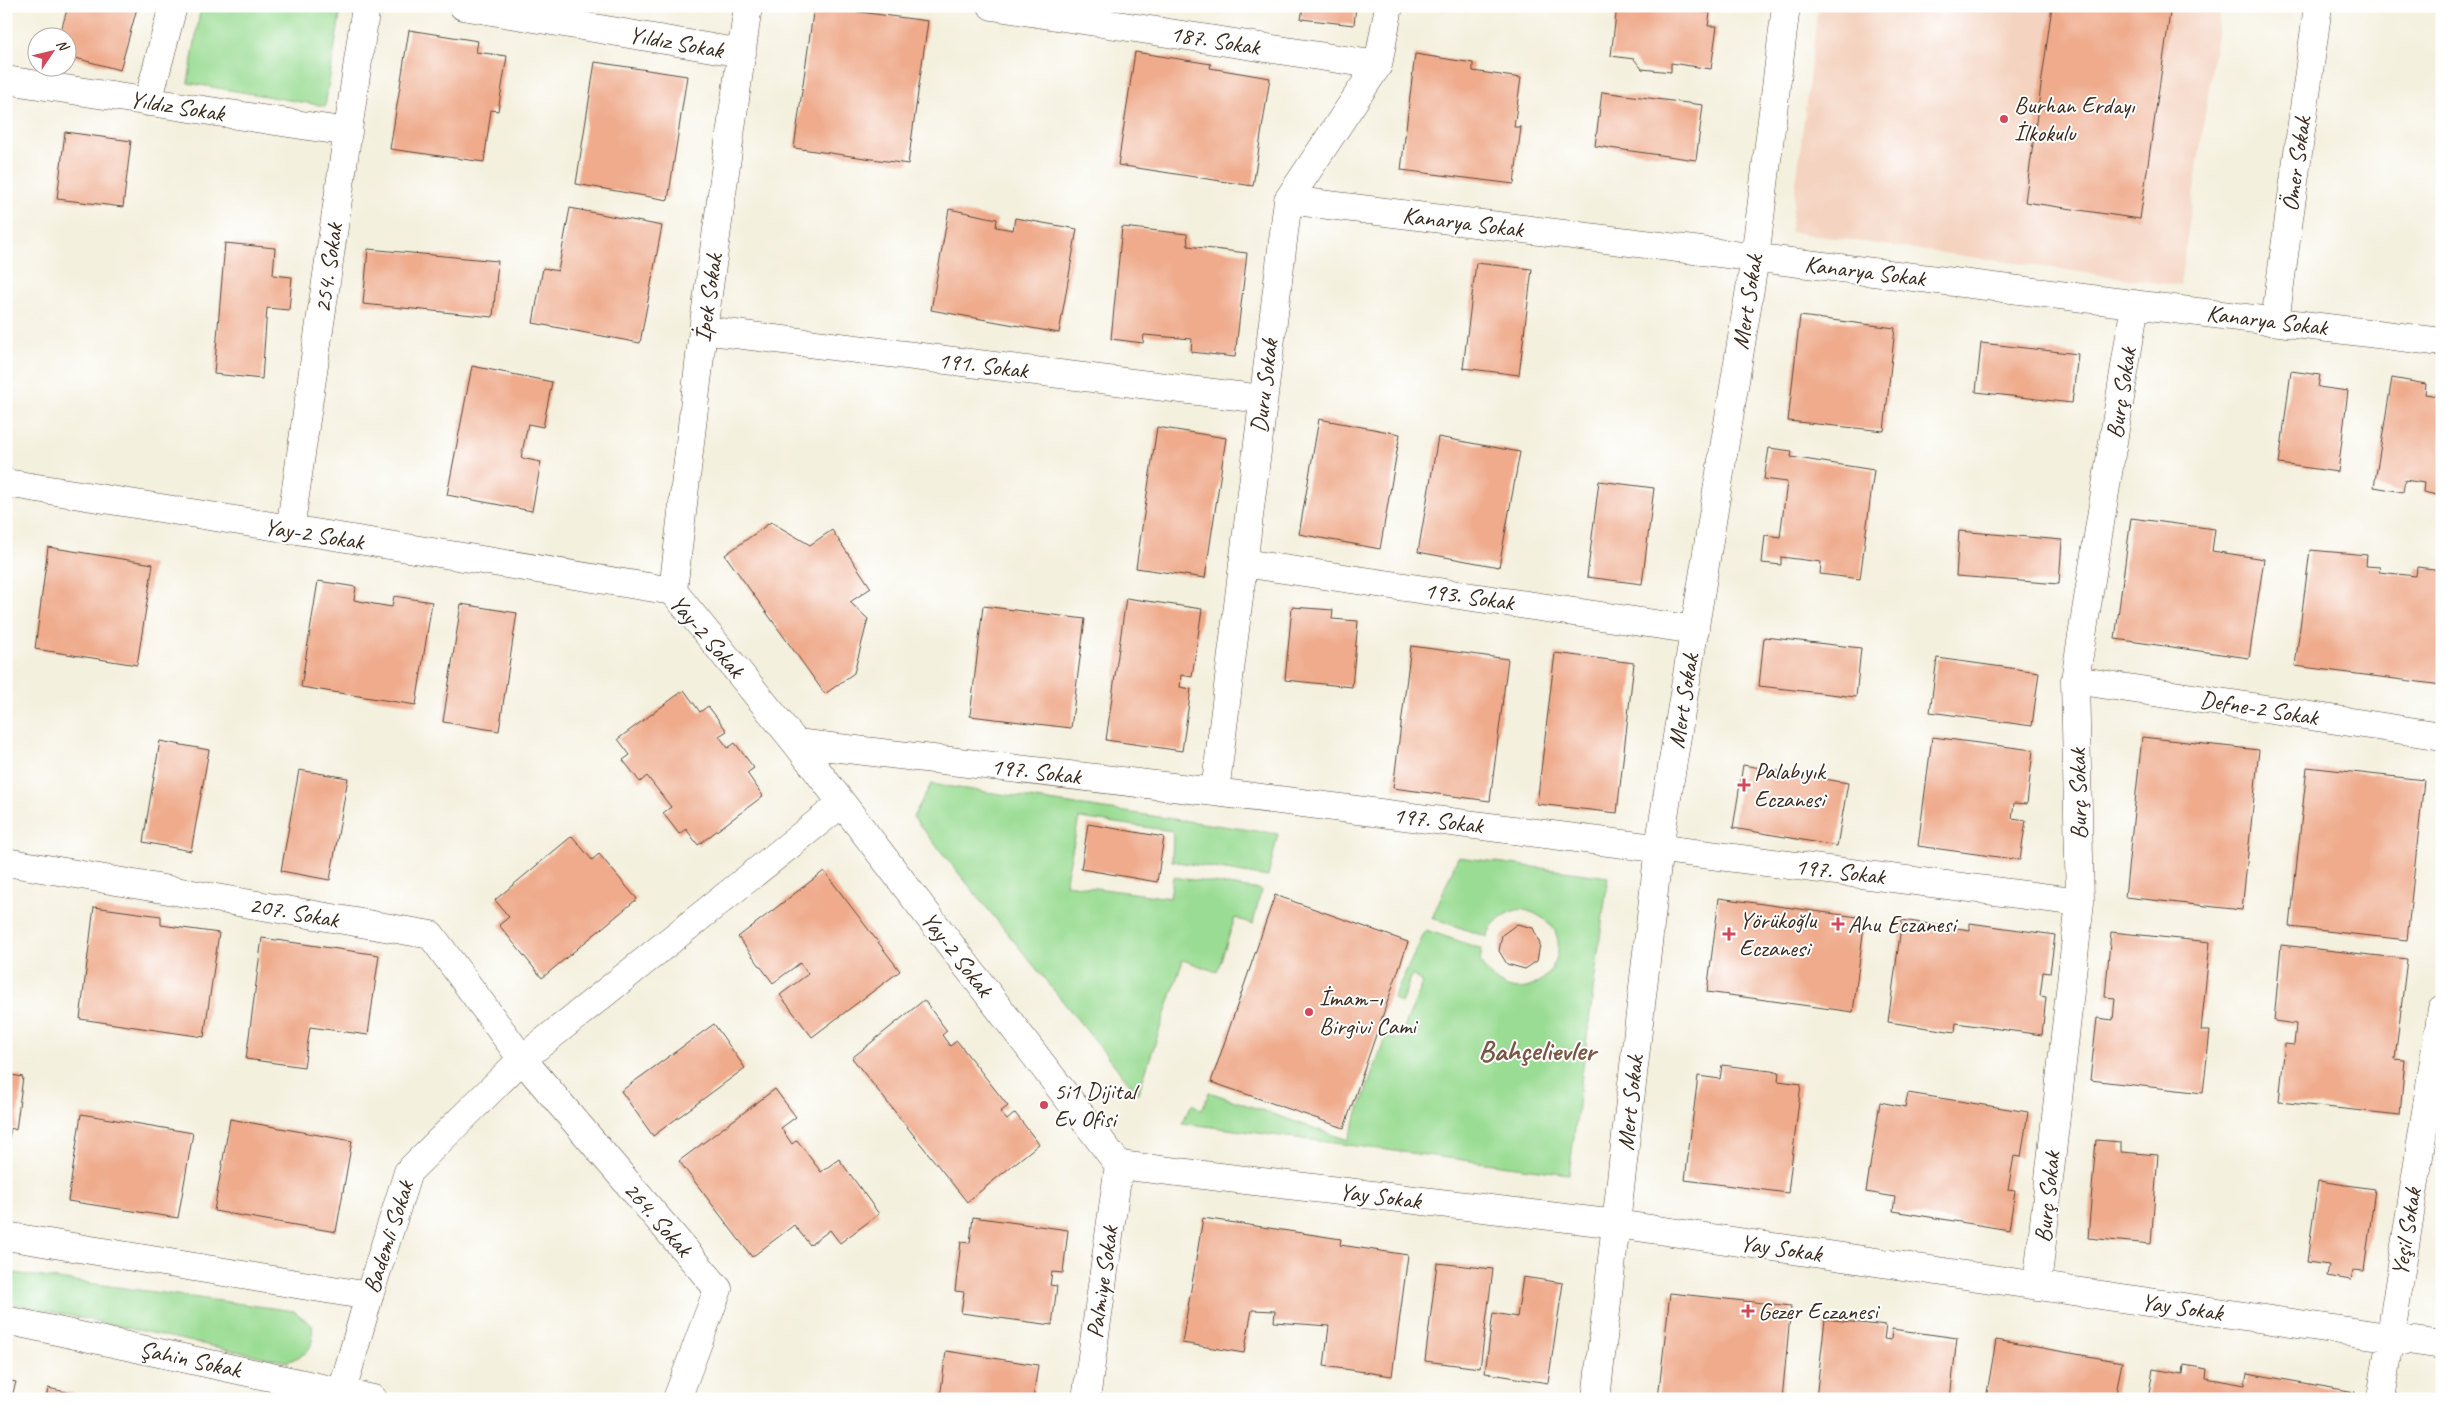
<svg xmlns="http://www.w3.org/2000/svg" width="2448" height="1405" font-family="Caveat,sans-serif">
	<rect width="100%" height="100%" fill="#fff"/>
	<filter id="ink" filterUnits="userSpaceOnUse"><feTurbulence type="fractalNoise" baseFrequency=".02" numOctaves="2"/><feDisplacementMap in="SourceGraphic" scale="10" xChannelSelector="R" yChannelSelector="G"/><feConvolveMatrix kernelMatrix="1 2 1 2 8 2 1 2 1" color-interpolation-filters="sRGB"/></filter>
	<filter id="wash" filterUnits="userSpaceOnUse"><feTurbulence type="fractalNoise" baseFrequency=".0096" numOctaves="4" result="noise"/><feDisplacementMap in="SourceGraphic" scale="20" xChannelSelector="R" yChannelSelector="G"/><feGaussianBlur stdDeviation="1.12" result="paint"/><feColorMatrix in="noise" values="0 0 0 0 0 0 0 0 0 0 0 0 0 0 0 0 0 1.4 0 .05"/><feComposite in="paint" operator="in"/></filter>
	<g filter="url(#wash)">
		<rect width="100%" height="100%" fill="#f4f0de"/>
		<path fill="#f4d3c0" d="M1818 6H2221L2180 286 1790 232Z"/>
		<path fill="#9adc93" stroke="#6a8358" d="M201 6H325L341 9 325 106 188 83Z
			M931 784 1278 834 1268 877 1172 861 1173 831 1079 818 1065 884 1170 898 1173 877 1261 890 1253 924 1235 918 1217 972 1183 960 1138 1094 913 817Z
			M1458 857 1608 877 1569 1174 1182 1123 1192 1104 1202 1110 1209 1092 1348 1140 1386 1036 1399 1040 1423 983 1412 975 1401 1003 1393 998 1426 930 1482 949 1480 962C1524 1032 1590 946 1541 917 1534 913 1524 908 1516 910 1501 915 1492 922 1487 937L1432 918Z
			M6 1272 294 1311 312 1325C314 1350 309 1353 287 1362L6 1302Z"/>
		<g id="blocks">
			<path fill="#efab8c" d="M68 6 137 8 120 70 68 56V38H59Z
				M814 6 928 21 908 164 794 148Z
				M1298 6H1356L1354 25 1301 19 1303 8Z
				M1617 6H1656L1710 13 1708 26H1717L1711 69 1671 63V72L1642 69 1634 59 1611 56Z
				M2052 6H2171L2140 219 2025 202Z
				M409 30 478 41 476 52 507 56 498 111 491 110 484 162 390 149Z
				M1135 52 1211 64 1210 68 1270 78 1253 186 1118 165Z
				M1415 54 1473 63V71L1521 78 1514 127H1521L1514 184 1401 170Z
				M595 62 687 76 668 200 576 184Z
				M1602 92 1703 105 1696 160 1595 146Z
				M65 132 131 141 123 207 57 199Z
				M570 208 662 226 640 343 533 323 543 268 558 271Z
				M949 209 997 219 996 227 1013 230 1015 218 1077 229 1059 333 931 310Z
				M1122 227 1187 234 1188 246 1247 253 1235 357 1191 352 1192 339 1144 335 1143 343 1111 339Z
				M225 243 275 248 273 275 292 277 289 310 267 308 262 379 214 374Z
				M368 249 498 261 493 317 363 304Z
				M1476 263 1532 269 1519 375 1463 368Z
				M1800 316 1895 328 1884 431 1788 421Z
				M1981 343 2078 354 2072 403 1976 392Z
				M472 366 552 382 543 427 528 424 521 458 541 462 532 511 447 495Z
				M2291 371 2320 375 2318 387 2348 391 2338 472 2279 464Z
				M2392 378 2426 384 2425 394 2438 396V402H2442V496L2423 492 2424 483 2405 480 2403 492 2374 487Z
				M1319 419 1400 434 1380 549 1299 534Z
				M1157 427 1226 438 1205 578 1136 568Z
				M1438 437 1520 452 1499 567 1418 552Z
				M1769 448 1792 451 1791 457 1874 470 1860 579 1820 574 1821 562 1781 557V565L1762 563 1765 535 1780 537 1787 482 1764 479Z
				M1599 481 1654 488 1642 584 1587 577Z
				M2131 518 2215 529 2212 551 2264 559 2249 658 2115 639Z
				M771 522 810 545 832 530 871 588 850 602 868 619 854 673 825 694 725 555Z
				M1959 531 2062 540 2059 584 1956 576Z
				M48 547 153 564 137 665 35 649Z
				M2310 550 2367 555 2366 566 2380 567 2379 572 2416 576 2417 567 2442 570V685L2295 666Z
				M318 581 356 587 354 600 374 604 392 607 394 596 432 602 416 705 301 687Z
				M1126 598 1202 609 1192 677 1181 675 1180 687 1191 689 1182 751 1106 740Z
				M461 604 517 613 499 731 443 722Z
				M983 606 1085 619 1071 728 970 716Z
				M1292 607 1333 610 1332 619 1358 621 1352 687 1285 680Z
				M1764 637 1861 648 1856 697 1759 686Z
				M1411 646 1508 659 1490 801 1393 788Z
				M1555 653 1634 663 1617 813 1537 804Z
				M1937 658 2039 672 2032 726 1930 712Z
				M684 690 700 712 708 706 727 731 719 736 728 748 735 743 754 768 747 773 763 796 698 845 686 829 679 834 663 813 671 807 647 776 640 782 623 760 630 755 618 739Z
				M1932 737 2033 750 2027 804 2014 803 2012 818 2026 820 2020 860 1918 846Z
				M2142 737 2259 750 2242 910 2125 897Z
				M160 741 209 750 191 851 143 842Z
				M1743 765 1848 783 1837 846 1733 828Z
				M2307 767 2424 780 2407 940 2290 927Z
				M299 770 348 778 330 880 281 871Z
				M1088 824 1164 837 1157 882 1081 869Z
				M572 836 592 860 599 854 637 899 542 978 499 925 509 917 495 900Z
				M824 871 900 971 812 1037 780 995 808 974 800 963 773 983 738 937Z
				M1275 895 1408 942 1344 1128 1211 1082Z
				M1719 898 1865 918 1853 1012 1707 992Z
				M94 907 161 916V925L219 933 204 1037 80 1019Z
				M1902 920 1970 930V923L2055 935 2050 973 2043 972 2040 996 2046 997 2042 1035 1956 1023 1955 1032 1888 1022Z
				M1517 924 1533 928 1540 944 1537 961 1525 969 1507 964 1499 951 1502 935Z
				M2111 932 2210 942 2201 1031H2210L2203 1093 2090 1080 2097 1018 2113 1020 2115 998 2105 997Z
				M262 938 379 955 368 1035 310 1027 304 1067 246 1059Z
				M2281 945 2407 959 2395 1059 2405 1060 2400 1115 2279 1102 2285 1044 2294 1045 2296 1024 2274 1021Z
				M924 1000 947 1031 942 1035 950 1046 957 1041 1008 1106 1000 1112 1007 1120 1015 1113 1039 1144 967 1202 852 1058Z
				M714 1024 745 1068 653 1136 621 1091Z
				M1722 1065 1779 1072 1778 1081 1801 1084 1788 1193 1685 1180 1698 1076 1720 1079Z
				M6 1074 23 1077 16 1130 11 1128 7 1150Z
				M775 1089 796 1117 781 1128 792 1144 797 1140 821 1172 839 1159 879 1214 840 1243 830 1230 810 1245 794 1225 752 1257 679 1161Z
				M1908 1093 2028 1112 2021 1157 2014 1156 2008 1190 2015 1191 2009 1230 1893 1211 1895 1197 1866 1192 1880 1102 1905 1107Z
				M81 1114 193 1133 178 1218 68 1201Z
				M230 1119 352 1141 336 1232 214 1211Z
				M2096 1140 2121 1142V1152L2158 1155 2151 1244 2088 1238Z
				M2318 1181 2375 1189 2364 1271 2353 1270 2351 1280 2327 1276 2329 1265 2307 1262Z
				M973 1217 1068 1230 1063 1273 1052 1272 1050 1285 1057 1286 1052 1325 961 1313 964 1292 955 1291 961 1242 970 1243Z
				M1203 1218 1341 1239 1340 1245 1408 1255 1392 1376 1324 1366 1329 1326 1274 1322 1275 1311 1252 1310 1244 1353 1182 1343Z
				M1437 1263 1493 1269 1480 1368 1425 1361Z
				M1523 1277 1563 1283 1548 1383 1485 1373 1493 1313 1517 1317Z
				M1670 1293 1791 1306 1782 1399H1658Z
				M1825 1319 1886 1326 1884 1339 1891 1340 1892 1329 1957 1338 1950 1399H1816Z
				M1996 1340 2122 1362 2115 1399H1986Z
				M946 1351 1038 1365 1033 1399H940Z
				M2184 1365 2207 1369 2206 1378 2245 1385 2247 1373 2355 1392 2354 1399H2148L2153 1369 2183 1374Z
				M6 1380 16 1382 11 1399H6Z
				M48 1388 93 1398V1399H46Z"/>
		</g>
	</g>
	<g filter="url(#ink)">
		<use href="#blocks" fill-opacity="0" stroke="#57483b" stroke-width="1"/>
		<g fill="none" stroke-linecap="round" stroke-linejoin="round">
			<g stroke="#57483b" stroke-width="29">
				<path id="minor" d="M463 6 742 53
					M992 6 1378 65
					M6 80 348 132
					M148 102 173 6
					M1288 200 2442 342
					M2275 321 2318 6
					M703 330 1262 399
					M6 483 673 591 796 743 1119 1165
					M290 530 366 6
					M1243 563 1695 630
					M673 591 703 330 748 6
					M2075 680 2442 736
					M796 743 1215 792 2080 902
					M1215 792 1288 200 1378 65 1389 6
					M6 862 431 935 522 1059 718 1289 677 1399
					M1119 1165 1617 1224 2442 1345
					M6 1236 369 1296
					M2037 1286 2080 902 2075 680 2135 304
					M6 1320 373 1399
					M340 1399 369 1296 408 1172 522 1059 841 804
					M1086 1399 1119 1165
					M1596 1399 1659 847 1755 258 1786 6
					M2381 1399 2442 1009"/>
			</g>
			<use href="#minor" stroke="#fff" stroke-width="28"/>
		</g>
	</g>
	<g fill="#d1495b" stroke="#fff" stroke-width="2">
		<circle cx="2004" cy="119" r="5"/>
		<path d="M1741.5 777.5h5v5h5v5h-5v5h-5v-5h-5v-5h5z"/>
		<path d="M1835.5 916.5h5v5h5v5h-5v5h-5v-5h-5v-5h5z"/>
		<path d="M1726.5 926.5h5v5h5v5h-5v5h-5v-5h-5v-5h5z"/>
		<circle cx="1309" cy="1012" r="5"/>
		<circle cx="1044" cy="1105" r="5"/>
		<path d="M1745.5 1303.5h5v5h5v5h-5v5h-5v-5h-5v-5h5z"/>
	</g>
	<g text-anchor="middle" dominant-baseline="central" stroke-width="4" stroke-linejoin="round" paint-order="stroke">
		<g font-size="24" fill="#3b2a1e" stroke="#fff">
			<text transform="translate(1215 40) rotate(9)">187. Sokak</text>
			<text transform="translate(676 42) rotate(10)">Yıldız Sokak</text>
			<text transform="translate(177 106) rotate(9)">Yıldız Sokak</text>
			<text transform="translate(2296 164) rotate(-82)">Ömer Sokak</text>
			<text transform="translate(1463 222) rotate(7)">Kanarya Sokak</text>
			<text transform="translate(328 268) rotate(-82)">254. Sokak</text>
			<text transform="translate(1865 271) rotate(7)">Kanarya Sokak</text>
			<text transform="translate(708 298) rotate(-82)">İpek Sokak</text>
			<text transform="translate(1747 302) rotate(-81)">Mert Sokak</text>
			<text transform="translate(2267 320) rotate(7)">Kanarya Sokak</text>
			<text transform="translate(983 365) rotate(7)">191. Sokak</text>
			<text transform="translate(1264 386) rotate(-83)">Duru Sokak</text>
			<text transform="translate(2121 393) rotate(-81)">Burç Sokak</text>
			<text transform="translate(314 534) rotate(9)">Yay-2 Sokak</text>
			<text transform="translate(1469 596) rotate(8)">193. Sokak</text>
			<text transform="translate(707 636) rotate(49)">Yay-2 Sokak</text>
			<text transform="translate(1683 701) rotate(-81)">Mert Sokak</text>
			<text transform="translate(2259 708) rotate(9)">Defne-2 Sokak</text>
			<text transform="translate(1036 771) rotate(7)">197. Sokak</text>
			<text transform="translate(2078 794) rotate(-91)">Burç Sokak</text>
			<text transform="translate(1438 820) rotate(7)">197. Sokak</text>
			<text transform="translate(1840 871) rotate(7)">197. Sokak</text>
			<text transform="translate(294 912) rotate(10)">207. Sokak</text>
			<text transform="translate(957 954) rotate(52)">Yay-2 Sokak</text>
			<text transform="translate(1630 1103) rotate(-84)">Mert Sokak</text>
			<text transform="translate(1380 1196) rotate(7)">Yay Sokak</text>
			<text transform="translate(2047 1197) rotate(-84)">Burç Sokak</text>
			<text transform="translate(658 1219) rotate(49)">264. Sokak</text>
			<text transform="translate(2406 1232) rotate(-81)">Yeşil Sokak</text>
			<text transform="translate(388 1237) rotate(-72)">Bademli Sokak</text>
			<text transform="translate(1781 1248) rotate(8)">Yay Sokak</text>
			<text transform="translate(1102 1282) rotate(-82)">Palmiye Sokak</text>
			<text transform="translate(2182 1307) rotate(8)">Yay Sokak</text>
			<text transform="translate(190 1359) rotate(12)">Şahin Sokak</text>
		</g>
		<g font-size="24" fill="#3b2a1e" stroke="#fff" text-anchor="start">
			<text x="2014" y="105">Burhan Erdayı<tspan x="2014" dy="28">İlkokulu</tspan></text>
			<text x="1754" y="771">Palabıyık<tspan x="1754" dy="28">Eczanesi</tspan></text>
			<text x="1739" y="920">Yörükoğlu<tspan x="1739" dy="28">Eczanesi</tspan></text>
			<text x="1848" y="924">Ahu Eczanesi</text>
			<text x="1319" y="998">İmam–ı<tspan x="1319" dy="28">Birgivi Cami</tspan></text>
			<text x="1054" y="1091">5i1 Dijital<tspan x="1054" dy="28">Ev Ofisi</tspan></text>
			<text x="1758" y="1311">Gezer Eczanesi</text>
		</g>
		<g font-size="29" font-weight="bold" fill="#7a5744" stroke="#fff">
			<text x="1537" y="1050">Bahçelievler</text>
		</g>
	</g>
	<rect width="2448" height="1405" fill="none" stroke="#fff" stroke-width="25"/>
	<g transform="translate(52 52) rotate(55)"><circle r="24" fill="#ffffff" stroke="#b1aaa5"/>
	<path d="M0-4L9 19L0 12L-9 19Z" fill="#d1495b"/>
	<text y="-8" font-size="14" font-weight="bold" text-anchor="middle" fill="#3b2a1e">N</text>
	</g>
</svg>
